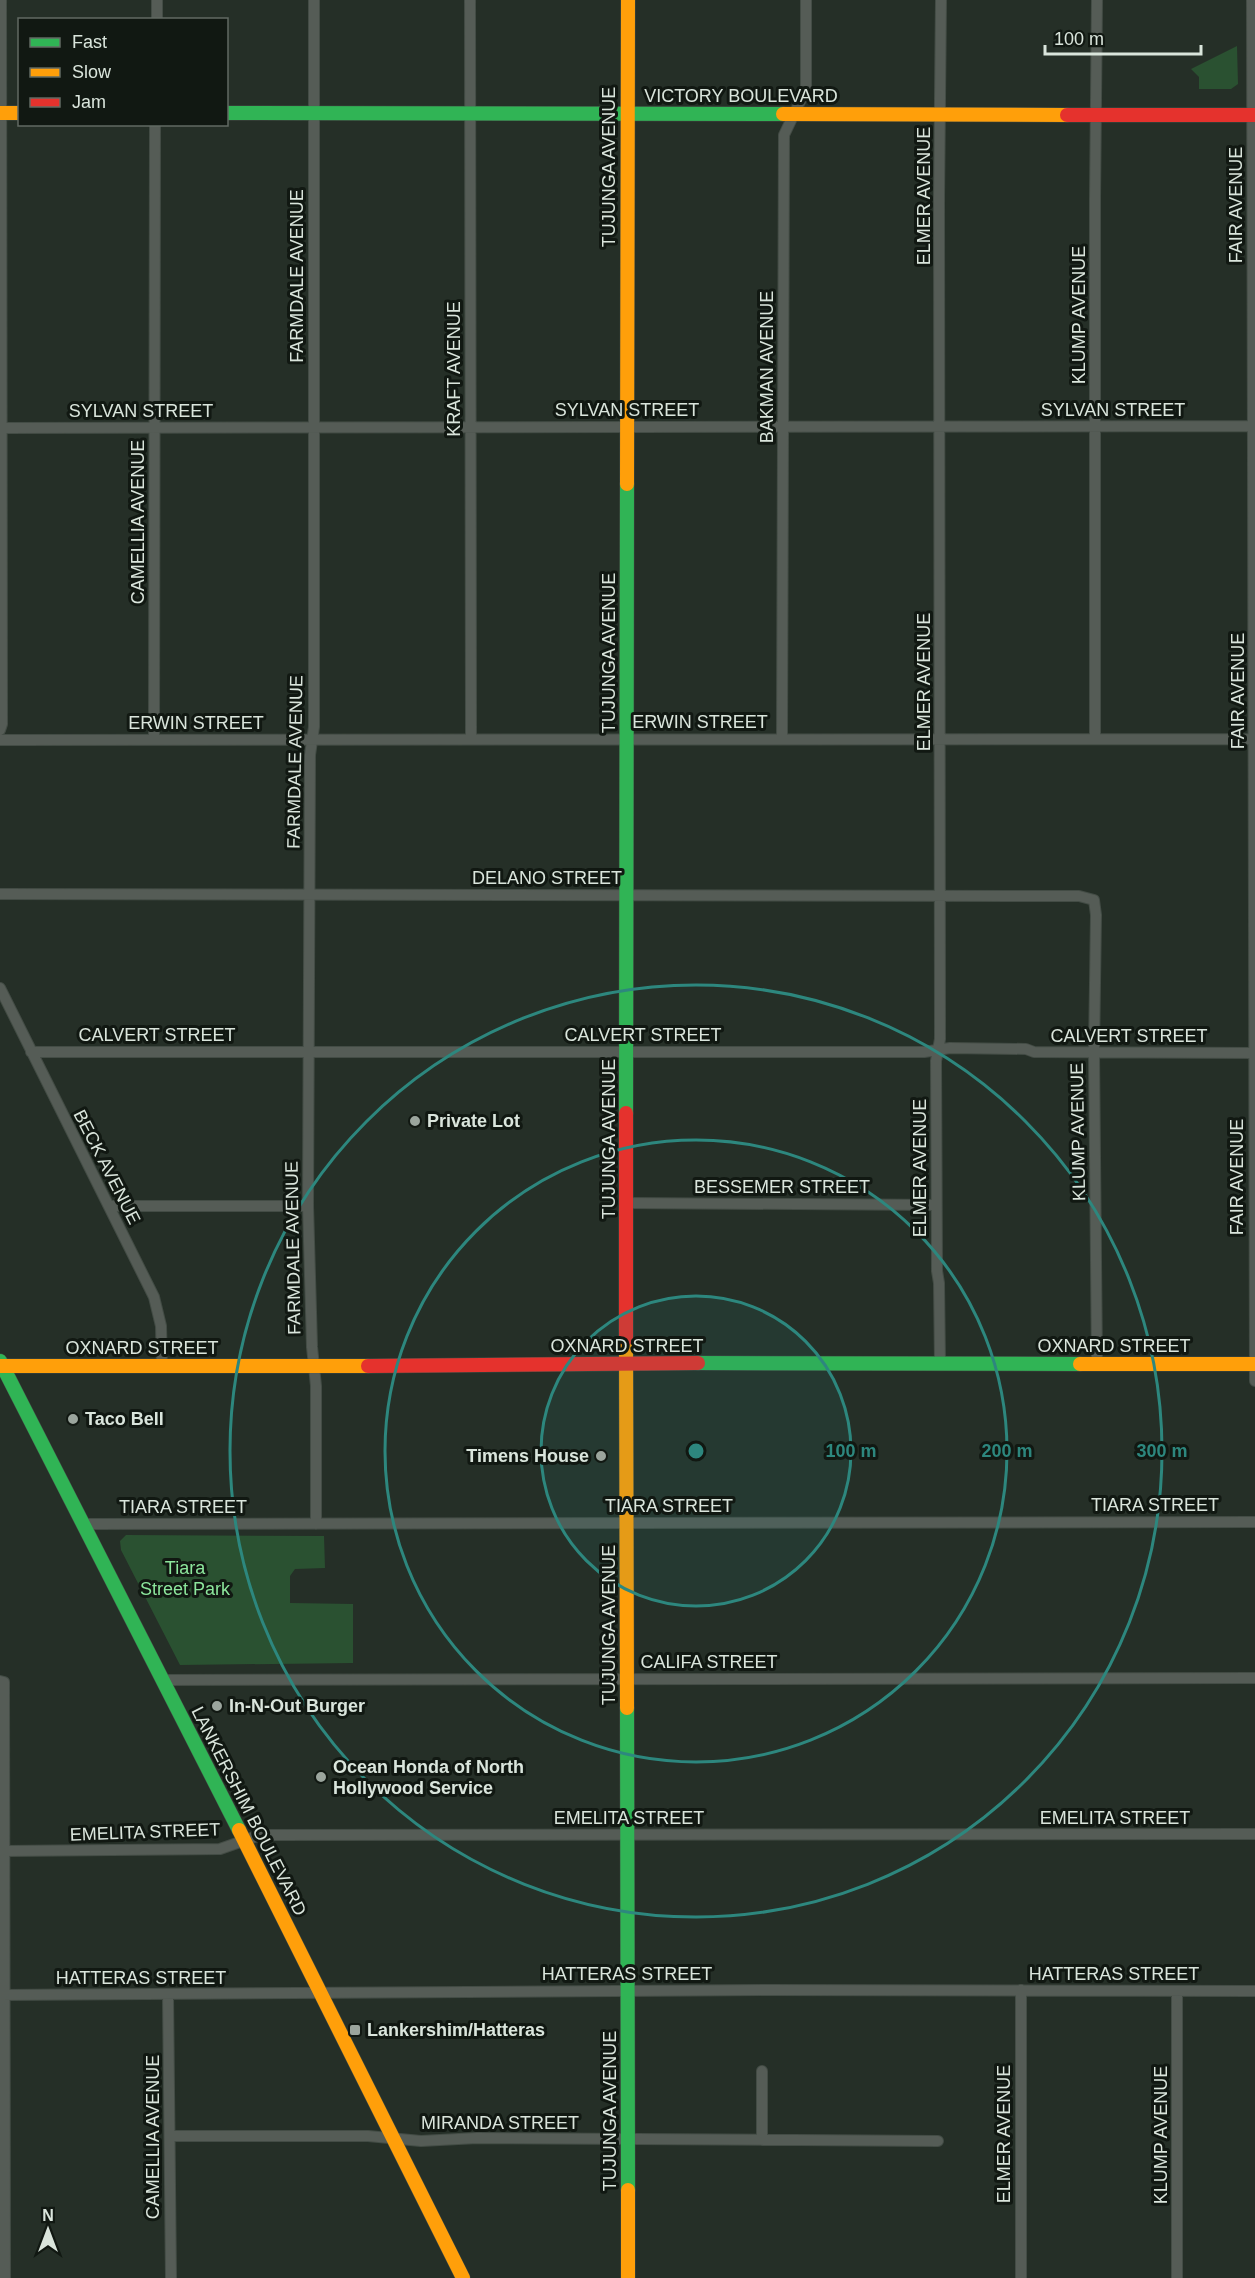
<svg xmlns="http://www.w3.org/2000/svg" width="1255" height="2278" font-family="Helvetica,sans-serif">
	<rect width="100%" height="100%" fill="#252f27"/>
	<path fill="#2a5131" d="M1237 46 1238 84 1231 89H1199V77L1191 69Z
		M126 1535 324 1536 325 1568 295 1569 290 1576V1603L353 1604V1663L180 1665 121 1550 120 1541Z"/>
	<g fill="none" stroke-linecap="round" stroke-linejoin="round">
		<g stroke="#434c45" stroke-width="12">
			<path id="street" d="M314 0V727L310 755 308 1206 312 1347 316 1386V1524
				M470 0 471 738
				M1252 0 1255 1381
				M157 20V0
				M0 428 1255 426
				M0 730 2 724 1 0
				M1095 738V199L1097 0
				M782 739 784 135 806 89V0
				M0 740 1255 739
				M154 740 155 124
				M0 894 1079 896 1094 900 1096 915 1094 1052 1097 1364
				M0 988 154 1297 161 1326 162 1367
				M31 1052H924L950 1048 1026 1049 1034 1052 1255 1053
				M627 1203 936 1205
				M109 1206H308
				M940 1364 939 1283 937 1271 936 1061 940 1039 939 198 941 0
				M84 1524 1255 1522
				M163 1680 1255 1678
				M0 1681 4 1682 5 2278
				M5 1851 220 1849 260 1835 1255 1834
				M1021 1990V2278
				M0 1995 761 1990 1255 1991
				M168 1995 171 2278
				M762 2071V2140
				M170 2136H368L421 2141 477 2138 938 2141
				M1177 2278V1992"/>
		</g>
		<g stroke="#434c45" stroke-width="15">
			<path id="fast" d="M226 113 783 114
				M626 1113 627 484
				M0 1361 239 1830
				M698 1363 1080 1364
				M627 1708 628 2190"/>
		</g>
		<g stroke="#434c45" stroke-width="15">
			<path id="slow" d="M0 113H20
				M783 114 1067 115
				M627 484 628 0
				M626 1339 627 1708
				M1080 1364H1255
				M0 1366H368
				M239 1830 463 2278
				M628 2190V2278"/>
		</g>
		<g stroke="#434c45" stroke-width="15">
			<path id="jam" d="M1067 115H1255
				M626 1339V1113
				M368 1366 698 1363"/>
		</g>
		<use href="#street" stroke="#555c56" stroke-width="10"/>
		<use href="#fast" stroke="#30b455" stroke-width="14"/>
		<use href="#slow" stroke="#ff9f0a" stroke-width="14"/>
		<use href="#jam" stroke="#e5322d" stroke-width="14"/>
	</g>
	<circle cx="696" cy="1451" r="155" fill="#2d877e" fill-opacity=".12"/>
	<g fill="none" stroke="#2d877e" stroke-width="3">
		<circle cx="696" cy="1451" r="155"/>
		<circle cx="696" cy="1451" r="311"/>
		<circle cx="696" cy="1451" r="466"/>
	</g>
	<g fill="#9ba59d" stroke="#111812" stroke-width="2">
		<circle cx="415" cy="1121" r="6"/>
		<circle cx="73" cy="1419" r="6"/>
		<circle cx="601" cy="1456" r="6"/>
		<circle cx="217" cy="1706" r="6"/>
		<circle cx="321" cy="1777" r="6"/>
		<rect x="349" y="2024" width="12" height="12" rx="3"/>
	</g>
	<g text-anchor="middle" dominant-baseline="central" stroke-width="6" stroke-linejoin="round" paint-order="stroke">
		<g font-size="18" fill="#dae5dc" stroke="#111812">
			<text x="741" y="96">VICTORY BOULEVARD</text>
			<text transform="translate(609 167) rotate(-90)">TUJUNGA AVENUE</text>
			<text transform="translate(924 196) rotate(-90)">ELMER AVENUE</text>
			<text transform="translate(1236 205) rotate(-90)">FAIR AVENUE</text>
			<text transform="translate(297 276) rotate(-90)">FARMDALE AVENUE</text>
			<text transform="translate(1079 315) rotate(-90)">KLUMP AVENUE</text>
			<text transform="translate(767 367) rotate(-90)">BAKMAN AVENUE</text>
			<text transform="translate(454 369) rotate(-90)">KRAFT AVENUE</text>
			<text x="627" y="410">SYLVAN STREET</text>
			<text x="1113" y="410">SYLVAN STREET</text>
			<text x="141" y="411">SYLVAN STREET</text>
			<text transform="translate(138 522) rotate(-90)">CAMELLIA AVENUE</text>
			<text transform="translate(609 653) rotate(-90)">TUJUNGA AVENUE</text>
			<text transform="translate(924 682) rotate(-90)">ELMER AVENUE</text>
			<text transform="translate(1238 691) rotate(-90)">FAIR AVENUE</text>
			<text x="700" y="722">ERWIN STREET</text>
			<text x="196" y="723">ERWIN STREET</text>
			<text transform="translate(295 762) rotate(-89)">FARMDALE AVENUE</text>
			<text x="547" y="878">DELANO STREET</text>
			<text x="157" y="1035">CALVERT STREET</text>
			<text x="643" y="1035">CALVERT STREET</text>
			<text x="1129" y="1036">CALVERT STREET</text>
			<text transform="translate(1078 1132) rotate(-91)">KLUMP AVENUE</text>
			<text transform="translate(609 1139) rotate(-90)">TUJUNGA AVENUE</text>
			<text transform="translate(107 1167) rotate(63)">BECK AVENUE</text>
			<text transform="translate(920 1168) rotate(-90)">ELMER AVENUE</text>
			<text transform="translate(1237 1177) rotate(-90)">FAIR AVENUE</text>
			<text x="782" y="1187">BESSEMER STREET</text>
			<text transform="translate(293 1248) rotate(-91)">FARMDALE AVENUE</text>
			<text x="627" y="1346">OXNARD STREET</text>
			<text x="1114" y="1346">OXNARD STREET</text>
			<text x="142" y="1348">OXNARD STREET</text>
			<text x="1155" y="1505">TIARA STREET</text>
			<text x="669" y="1506">TIARA STREET</text>
			<text x="183" y="1507">TIARA STREET</text>
			<text transform="translate(609 1625) rotate(-90)">TUJUNGA AVENUE</text>
			<text x="709" y="1662">CALIFA STREET</text>
			<text transform="translate(249 1811) rotate(63)">LANKERSHIM BOULEVARD</text>
			<text x="629" y="1818">EMELITA STREET</text>
			<text x="1115" y="1818">EMELITA STREET</text>
			<text transform="translate(145 1832) rotate(-2)">EMELITA STREET</text>
			<text x="627" y="1974">HATTERAS STREET</text>
			<text x="1114" y="1974">HATTERAS STREET</text>
			<text x="141" y="1978">HATTERAS STREET</text>
			<text transform="translate(610 2111) rotate(-90)">TUJUNGA AVENUE</text>
			<text x="500" y="2123">MIRANDA STREET</text>
			<text transform="translate(1004 2134) rotate(-90)">ELMER AVENUE</text>
			<text transform="translate(1161 2135) rotate(-90)">KLUMP AVENUE</text>
			<text transform="translate(153 2137) rotate(-90)">CAMELLIA AVENUE</text>
		</g>
		<g font-size="18" font-weight="bold" fill="#dae5dc" stroke="#111812" text-anchor="start">
			<text x="427" y="1121">Private Lot</text>
			<text x="85" y="1419">Taco Bell</text>
			<text x="589" y="1456" text-anchor="end">Timens House</text>
			<text x="229" y="1706">In-N-Out Burger</text>
			<text x="333" y="1767">Ocean Honda of North<tspan x="333" dy="21">Hollywood Service</tspan></text>
			<text x="367" y="2030">Lankershim/Hatteras</text>
		</g>
		<g font-size="18" fill="#8ce69c" stroke="#111812">
			<text x="185" y="1568">Tiara<tspan x="185" dy="21">Street Park</tspan></text>
		</g>
	</g>
	<circle cx="696" cy="1451" r="9" fill="#2d877e" stroke="#111812" stroke-width="3"/>
	<g font-size="18" text-anchor="middle" font-weight="bold" fill="#2d877e" stroke="#111812" stroke-width="6" stroke-linejoin="round" paint-order="stroke">
		<text x="851" y="1457">100 m</text>
		<text x="1007" y="1457">200 m</text>
		<text x="1162" y="1457">300 m</text>
	</g>
	<rect x="18" y="18" width="210" height="108" fill="#111812" stroke="#616a63" stroke-width="1.5"/>
	<rect x="30" y="38" width="30" height="9" fill="#30b455" stroke="#616a63" stroke-width="1.5"/>
	<text x="72" y="48" font-size="18" fill="#dae5dc">Fast</text>
	<rect x="30" y="68" width="30" height="9" fill="#ff9f0a" stroke="#616a63" stroke-width="1.5"/>
	<text x="72" y="78" font-size="18" fill="#dae5dc">Slow</text>
	<rect x="30" y="98" width="30" height="9" fill="#e5322d" stroke="#616a63" stroke-width="1.5"/>
	<text x="72" y="108" font-size="18" fill="#dae5dc">Jam</text>
	<g transform="translate(48 2230)" stroke="#111812" stroke-width="4.5" paint-order="stroke">
	<path d="M0-4.5L10 22L0 15L-10 22Z" fill="#dae5dc"/>
	<text y="-9" font-size="16" font-weight="bold" text-anchor="middle" fill="#dae5dc">N</text>
	</g>
	<path d="M1045 45v9h156v-9" fill="none" stroke="#dae5dc" stroke-width="3"/>
	<text x="1054" y="45" font-size="18" fill="#dae5dc" stroke="#111812" stroke-width="4.5" paint-order="stroke">100 m</text>
</svg>
